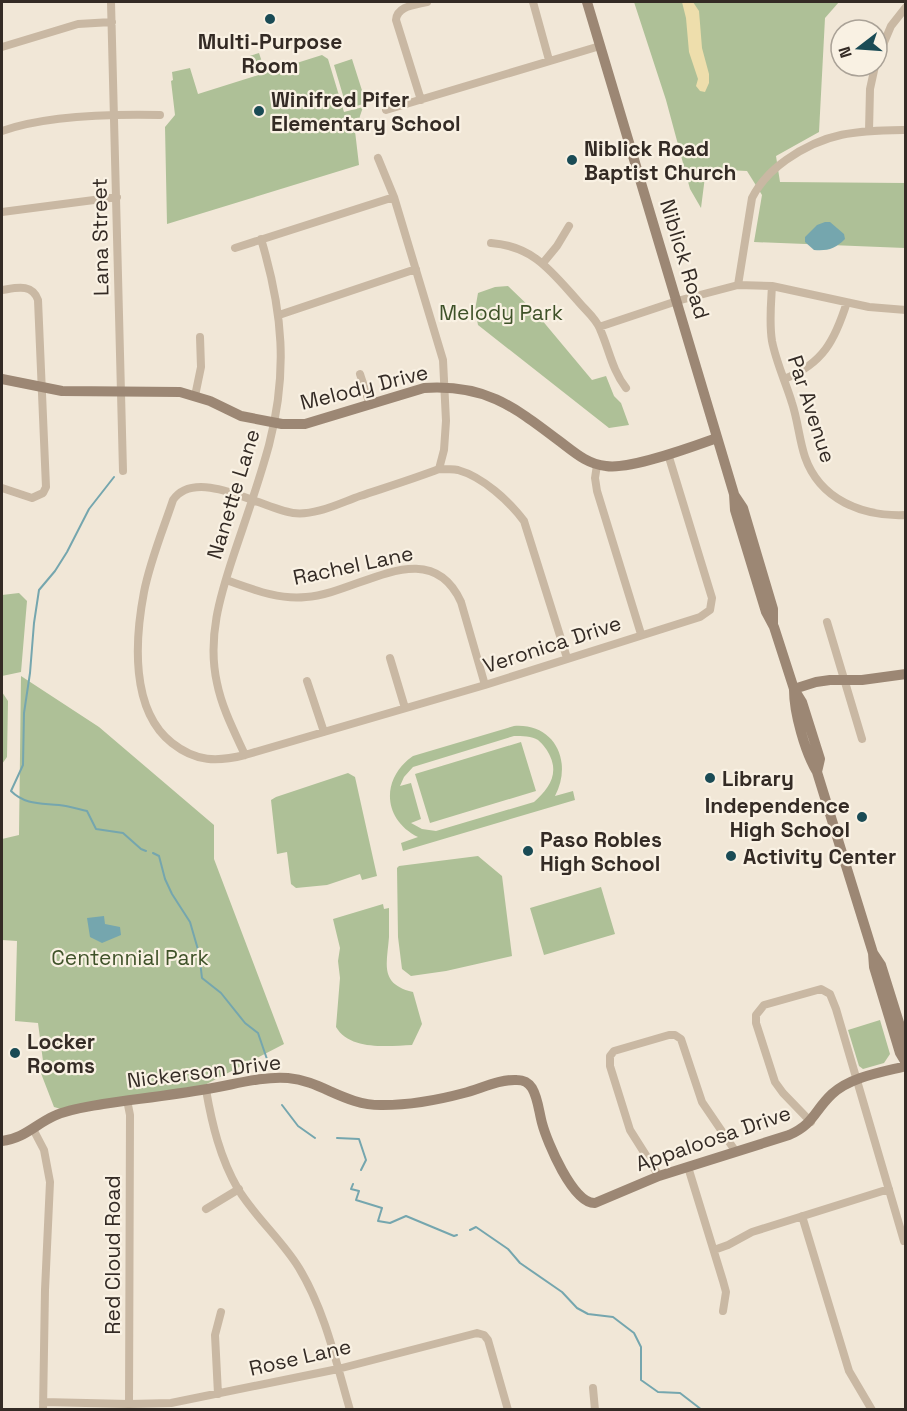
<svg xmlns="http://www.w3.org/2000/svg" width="907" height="1411" font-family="'Space Grotesk',sans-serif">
	<rect width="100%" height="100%" fill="#f1e7d7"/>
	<path fill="#aec097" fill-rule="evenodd" d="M634 2H839L825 18 819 132 776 156 780 182 905 183V248L754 242 762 195 747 171 706 169 701 208 690 189 666 100Z
		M259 53 265 71 254 74 253 70 250 71 246 57Z
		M322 55 328 59 344 112 363 107 355 131 359 165 167 224 165 127 175 115 171 81 173 80 172 72 190 68 198 94Z
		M352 59 366 103 347 109 334 65Z
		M508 286 536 313 592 380 606 376 614 396 621 403 629 425 609 428 478 325 475 310 478 293 495 287Z
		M19 593 27 601 21 672 2 676V595Z
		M21 676 99 727 214 825V859L284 1044 191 1092 68 1111 54 1107 37 1063 43 1061 38 1023 15 1021 17 941 2 940V839L19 835Z
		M2 692 8 701 7 757 2 764Z
		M514 726C555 723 573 762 555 796L573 791 575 800 403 851 401 843 418 837C382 819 381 778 413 756ZM514 736C522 736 532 736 538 740 543 744 548 751 550 756 559 775 548 790 534 802L436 831 422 829 411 823 421 819 411 783 400 786 404 777 413 767Z
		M521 742 536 791 430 823 415 774Z
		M348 773 355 777 377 876 362 880 360 874 327 885 296 888 291 884 287 852 277 854 271 800 276 797Z
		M478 856 502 876 512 956 446 971 411 976 402 969 398 937 397 868 399 866Z
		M601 887 615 934 544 955 530 908Z
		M383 904 384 909 389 908C389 918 389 927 389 937 387 964 379 984 413 992L422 1024 412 1045C389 1046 350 1051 336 1027L340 978 338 961 340 948 333 919Z
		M880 1020 890 1054 884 1063 863 1069 859 1066 848 1030Z"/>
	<path fill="#eedeac" d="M682 2H693L699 11 702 48 709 74V83L705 92 700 91 696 86 698 79 689 52 686 18Z"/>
	<path fill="#75a6ae" d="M825 222H830L844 234 845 239C835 249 828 251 814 250L805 242V237L817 225Z
		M104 916 105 924 120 927 121 935 102 943 90 937 87 918Z"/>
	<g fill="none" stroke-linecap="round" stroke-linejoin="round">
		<path stroke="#75a6ae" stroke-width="2" d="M114 477 89 509 67 552 55 571 39 590 34 623 30 673 24 713 23 765 11 791C25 805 41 803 59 805 68 806 78 809 87 811L96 829 123 833 141 849 146 851
			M153 853 159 856 165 879 172 894 190 922 199 953 202 978 221 993 245 1023 258 1033 269 1065
			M282 1105 298 1126 315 1138
			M337 1138 359 1139 366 1160 361 1170
			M353 1184 351 1189 359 1191 356 1200 382 1208 378 1221 390 1223 406 1216 454 1236 457 1235
			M470 1230 476 1227 508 1249 520 1263 562 1292 577 1308 588 1314 613 1317 634 1333 641 1347V1380L658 1392 680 1393 702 1410
			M754 1410H758"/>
		<path stroke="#c9b8a3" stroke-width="8" d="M111 2 123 471
			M533 2 549 60
			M2 47 78 24 112 22
			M877 59 891 26 906 7
			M421 100 396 20C397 6 415 5 427 2
			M386 110 600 46
			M2 131C47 115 111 114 160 115
			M869 131 870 89 875 66
			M378 158 394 197 443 360 446 421 444 450 439 469
			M2 212 117 197
			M491 243C533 246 551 271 577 300 584 309 596 318 600 329 609 349 612 370 626 388
			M235 248 394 197
			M543 263 557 246 569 226
			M738 285 752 198C760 182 772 170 786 160 827 131 857 131 906 130
			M772 286C771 304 769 323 772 341 776 362 786 383 792 403 798 421 799 439 805 457 820 500 863 517 906 515
			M2 290C16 288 32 283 38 300L46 487 43 493 32 498 2 488
			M279 315 416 269
			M599 327 677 301 738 285 772 286 869 307 906 310
			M360 374 370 405
			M784 379C823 364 835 340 847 302
			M195 396 201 367 200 337
			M597 465 595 478 597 491 641 634
			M226 580C252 589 278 600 306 597 358 594 429 532 461 602L485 685
			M827 622 862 739
			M390 658 405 708
			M567 658 524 521C509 501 483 477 458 470 452 469 445 469 439 469 413 479 387 487 360 496 340 503 315 516 293 513 263 509 196 466 173 500 163 530 150 561 144 592 135 639 130 710 172 743 196 762 217 762 245 755L485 685 700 617 710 610 712 598 668 454
			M307 681 324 732
			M245 755C234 731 222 708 217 683 207 638 220 596 234 554 246 518 259 482 269 445 288 372 283 312 261 239
			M206 1090C212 1124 220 1158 238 1189 255 1217 282 1240 299 1268 325 1311 336 1362 350 1410
			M127 1100 130 1115 129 1408
			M811 1122 783 1093 775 1082 756 1023V1015L764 1005 821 989 830 994 836 1009 904 1241
			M33 1129 44 1150 50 1182 45 1290 43 1410
			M688 1167 723 1281 726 1292 723 1311
			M659 1176 630 1130 610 1066V1056L614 1051 669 1035H675L681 1039 702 1102 736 1152
			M206 1209 239 1189
			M802 1216 849 1371 872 1410
			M714 1250 728 1245 752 1232 889 1189
			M593 1388 595 1410
			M218 1394 215 1335 221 1312
			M43 1402 129 1404 171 1403 338 1369 477 1333 484 1335 488 1340 508 1410"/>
		<path stroke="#9c8774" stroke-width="10" d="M587 2 734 494 735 510 766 612 774 627 794 689 802 702 820 759 817 772
			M2 379 62 391 180 392 210 401 241 416 282 424H305L424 388C484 384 512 405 558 440 573 451 586 464 606 466 630 470 692 447 717 438
			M735 496 743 508 773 609V624
			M794 689 816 682 830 680H862L906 674
			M794 690C794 713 805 752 817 772L873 953 874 967 900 1053 906 1063
			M873 953 881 965 906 1045
			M2 1141C23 1139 36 1124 54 1116 69 1109 87 1107 103 1104 137 1099 172 1095 207 1089 233 1085 261 1076 288 1078 322 1081 345 1106 383 1105 409 1105 438 1100 464 1093 480 1089 499 1079 517 1080 524 1080 528 1082 532 1088 538 1098 539 1112 542 1123 547 1142 573 1204 595 1203L659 1176 789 1135C814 1124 814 1111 832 1094 850 1077 882 1072 906 1066"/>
	</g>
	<g fill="#1a4b55" stroke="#f9f1e3" stroke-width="2">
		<circle cx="270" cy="19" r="6"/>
		<circle cx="259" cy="111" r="6"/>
		<circle cx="572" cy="160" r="6"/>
		<circle cx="710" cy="778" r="6"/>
		<circle cx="862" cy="817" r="6"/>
		<circle cx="528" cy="851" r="6"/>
		<circle cx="731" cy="856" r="6"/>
		<circle cx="15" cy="1053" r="6"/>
	</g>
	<g text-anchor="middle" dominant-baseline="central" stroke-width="4.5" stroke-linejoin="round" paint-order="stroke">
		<g font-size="21" font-weight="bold" fill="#342b25" stroke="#f9f1e3" text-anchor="start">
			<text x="270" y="41" text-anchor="middle">Multi-Purpose<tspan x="270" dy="24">Room</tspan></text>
			<text x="271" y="99">Winifred Pifer<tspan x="271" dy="24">Elementary School</tspan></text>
			<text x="584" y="148">Niblick Road<tspan x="584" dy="24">Baptist Church</tspan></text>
			<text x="722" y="778">Library</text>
			<text x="850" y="805" text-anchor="end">Independence<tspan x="850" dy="24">High School</tspan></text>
			<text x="540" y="839">Paso Robles<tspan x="540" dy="24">High School</tspan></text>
			<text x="743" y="856">Activity Center</text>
			<text x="27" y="1041">Locker<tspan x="27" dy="24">Rooms</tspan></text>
		</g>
		<g font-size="21" fill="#342b25" stroke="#f9f1e3">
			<text transform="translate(100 237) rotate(-91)">Lana Street</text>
			<text transform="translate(685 259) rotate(73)">Niblick Road</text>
			<text transform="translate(364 387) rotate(-14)">Melody Drive</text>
			<text transform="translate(812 409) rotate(72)">Par Avenue</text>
			<text transform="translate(233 494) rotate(-73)">Nanette Lane</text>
			<text transform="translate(353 565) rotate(-12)">Rachel Lane</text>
			<text transform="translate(552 644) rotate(-18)">Veronica Drive</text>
			<text transform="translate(204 1071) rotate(-7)">Nickerson Drive</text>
			<text transform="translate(713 1138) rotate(-19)">Appaloosa Drive</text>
			<text transform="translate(112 1255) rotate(-90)">Red Cloud Road</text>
			<text transform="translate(300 1357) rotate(-13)">Rose Lane</text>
		</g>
		<g font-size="21" fill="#3f5229" stroke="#f9f1e3">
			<text x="501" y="312">Melody Park</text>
			<text x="130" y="957">Centennial Park</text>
		</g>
	</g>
	<rect width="907" height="1411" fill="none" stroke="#342b25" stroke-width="6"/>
	<g transform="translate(859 48) rotate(253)"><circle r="28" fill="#f9f1e3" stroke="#aaa297" stroke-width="1.5"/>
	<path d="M0-4.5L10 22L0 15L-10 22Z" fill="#1a4b55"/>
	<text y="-9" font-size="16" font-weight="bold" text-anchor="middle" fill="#342b25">N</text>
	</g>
</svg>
